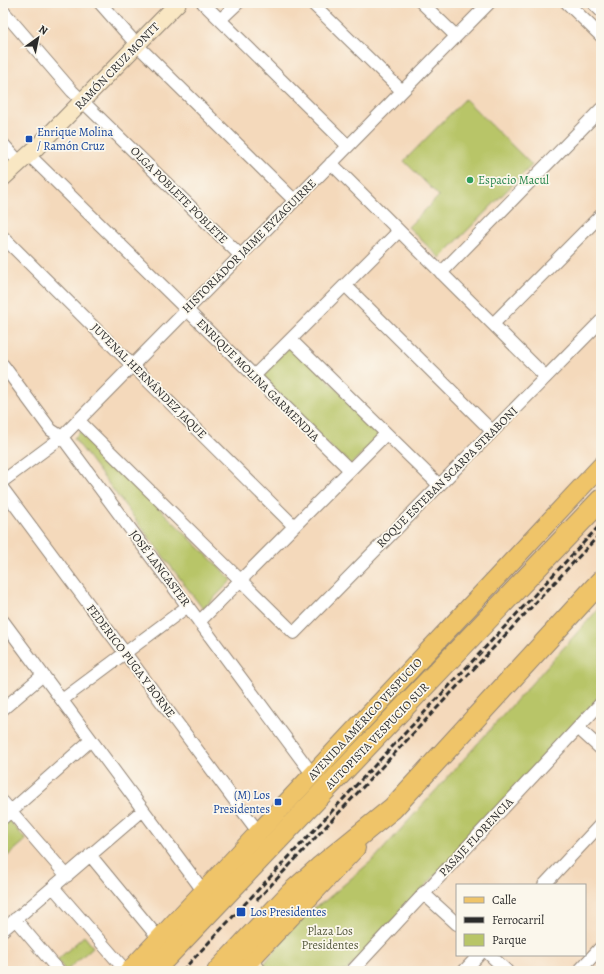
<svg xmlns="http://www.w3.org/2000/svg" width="604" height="974" font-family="Alegreya,serif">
	<rect width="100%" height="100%" fill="#fbf7ec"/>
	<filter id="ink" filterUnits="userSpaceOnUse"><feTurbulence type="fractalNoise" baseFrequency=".025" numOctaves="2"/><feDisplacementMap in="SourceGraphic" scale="8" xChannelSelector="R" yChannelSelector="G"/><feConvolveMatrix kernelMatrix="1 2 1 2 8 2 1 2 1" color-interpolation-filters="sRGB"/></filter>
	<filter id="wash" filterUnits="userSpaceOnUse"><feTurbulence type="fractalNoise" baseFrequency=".012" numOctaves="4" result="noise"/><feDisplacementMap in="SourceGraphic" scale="16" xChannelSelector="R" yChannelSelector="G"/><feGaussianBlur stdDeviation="0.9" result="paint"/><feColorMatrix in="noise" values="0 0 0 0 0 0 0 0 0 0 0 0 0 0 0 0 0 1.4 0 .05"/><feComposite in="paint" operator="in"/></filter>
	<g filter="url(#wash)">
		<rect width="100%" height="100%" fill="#f4d9bb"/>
		<path fill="#b8c567" stroke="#727849" d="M465 99 532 165 440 258 408 227 439 196 404 161Z
			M292 344 382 434 350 465 258 377Z
			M81 431 232 580 203 609 74 438Z
			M601 606V697L346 971H269L264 964 302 916 325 901 376 857Z
			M8 819 26 840 3 860V823Z
			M84 936 93 947 66 971 57 960Z"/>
	</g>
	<g filter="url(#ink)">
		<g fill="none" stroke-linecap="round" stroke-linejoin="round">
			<g stroke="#908273" stroke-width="14">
				<path id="street" d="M100 3 137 45 294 200
					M203 3 348 146
					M312 3 402 91
					M422 3 456 36
					M567 3 601 36
					M593 3 601 11
					M3 11 72 91 240 255
					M220 20 238 3
					M3 144 20 163
					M29 155 350 470
					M331 163 546 377
					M3 237 294 526
					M441 273 601 109
					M345 285 492 431
					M493 324 601 215
					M291 340 439 485
					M3 365 51 430 62 437 313 775
					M254 376 399 231
					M78 420 294 633 601 321
					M3 481 62 437 489 3
					M3 489 259 833
					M3 621 204 892
					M199 622 386 434
					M62 700 188 606
					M3 709 43 675
					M578 728 601 749
					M3 802 67 876
					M3 818 91 740
					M90 855 160 940
					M544 885 601 824
					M53 887 126 971
					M423 893 457 924
					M15 919 59 971
					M3 930 143 810
					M490 955 507 971
					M352 971 601 703
					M464 971 479 955
					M579 971 601 947"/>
			</g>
			<g stroke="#908273" stroke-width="18">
				<path id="secondary" d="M3 178 37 147 178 3
					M250 960 258 971"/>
			</g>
			<g stroke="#908273" stroke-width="20">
				<path id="primary" d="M129 971 601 466
					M240 971 356 848"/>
			</g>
			<g stroke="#908273" stroke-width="23">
				<path id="highway" d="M153 971 601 500
					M218 971 291 893 319 868 393 808 601 581"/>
			</g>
			<use href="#street" stroke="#fff" stroke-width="12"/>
			<use href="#secondary" stroke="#f9e7c3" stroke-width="16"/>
			<use href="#primary" stroke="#efc469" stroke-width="18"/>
			<use href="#highway" stroke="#efc469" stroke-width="21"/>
			<path stroke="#2b2b2b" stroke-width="3" stroke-dasharray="6 3" stroke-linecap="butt" d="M257 900 601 533
				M182 971 601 524"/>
		</g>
	</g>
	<g fill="#1a4fb4" stroke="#fbf7ec" stroke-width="1.5">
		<rect x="25" y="135" width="8" height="8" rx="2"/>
		<rect x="274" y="798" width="8" height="8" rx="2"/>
		<rect x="236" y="907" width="10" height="10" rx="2"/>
	</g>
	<circle fill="#2e9e5b" stroke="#fbf7ec" stroke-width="1.5" cx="470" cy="180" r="4"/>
	<g text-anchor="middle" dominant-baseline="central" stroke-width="3.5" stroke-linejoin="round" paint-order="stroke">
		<g font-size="12" fill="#2b2b2b" stroke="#fbf7ec">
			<text transform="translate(117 66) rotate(-46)">RAMÓN CRUZ MONTT</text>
			<text transform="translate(179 195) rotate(45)">OLGA POBLETE POBLETE</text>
			<text transform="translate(249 246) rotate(-45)">HISTORIADOR JAIME EYZAGUIRRE</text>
			<text transform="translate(258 380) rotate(45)">ENRIQUE MOLINA GARMENDIA</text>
			<text transform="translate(149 381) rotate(45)">JUVENAL HERNÁNDEZ JAQUE</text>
			<text transform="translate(447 477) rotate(-45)">ROQUE ESTEBAN SCARPA STRABONI</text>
			<text transform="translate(160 568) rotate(53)">JOSÉ LANCASTER</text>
			<text transform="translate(131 661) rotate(53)">FEDERICO PUGA Y BORNE</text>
			<text transform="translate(365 719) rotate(-47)">AVENIDA AMÉRICO VESPUCIO</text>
			<text transform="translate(377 736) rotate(-46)">AUTOPISTA VESPUCIO SUR</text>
			<text transform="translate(476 837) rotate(-47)">PASAJE FLORENCIA</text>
		</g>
		<g font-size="12" fill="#164399" stroke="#fbf7ec" text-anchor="start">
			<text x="37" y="132">Enrique Molina<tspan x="37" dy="14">/ Ramón Cruz</tspan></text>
			<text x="270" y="795" text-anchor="end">(M) Los<tspan x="270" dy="14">Presidentes</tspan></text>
			<text x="250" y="912">Los Presidentes</text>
		</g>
		<g font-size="12" fill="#27864d" stroke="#fbf7ec" text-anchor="start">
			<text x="478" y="180">Espacio Macul</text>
		</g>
		<g font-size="12" fill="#55593d" stroke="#fbf7ec">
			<text x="330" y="931">Plaza Los<tspan x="330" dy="14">Presidentes</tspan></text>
		</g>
	</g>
	<rect width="604" height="974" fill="none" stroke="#fbf7ec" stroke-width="16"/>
	<rect x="456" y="884" width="130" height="72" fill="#fbf7ec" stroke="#a8a59f"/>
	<rect x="464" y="897" width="20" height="6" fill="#efc469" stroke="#a8a59f"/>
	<text x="492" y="904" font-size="12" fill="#2b2b2b">Calle</text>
	<rect x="464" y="917" width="20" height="6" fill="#2b2b2b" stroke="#a8a59f"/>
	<text x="492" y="924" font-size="12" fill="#2b2b2b">Ferrocarril</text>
	<rect x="464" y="934" width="20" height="12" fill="#b8c567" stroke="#a8a59f"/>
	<text x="492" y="944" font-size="12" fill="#2b2b2b">Parque</text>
	<g transform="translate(38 38) rotate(33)" stroke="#fbf7ec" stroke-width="3" paint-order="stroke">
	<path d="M0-3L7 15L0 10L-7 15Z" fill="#2b2b2b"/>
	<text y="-6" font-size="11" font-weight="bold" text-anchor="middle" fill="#2b2b2b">N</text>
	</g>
</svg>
